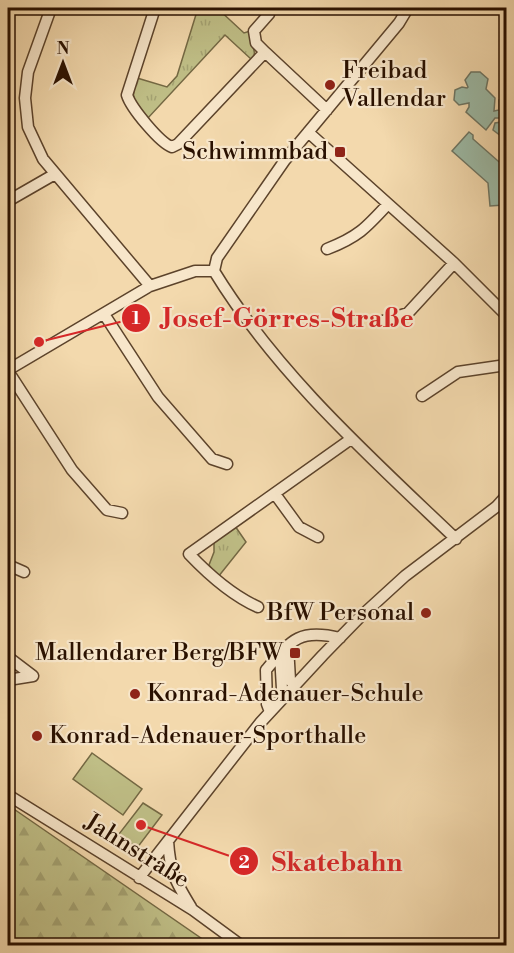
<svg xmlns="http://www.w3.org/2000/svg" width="514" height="953" font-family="'Libre Bodoni',serif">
	<defs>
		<pattern id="forest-firs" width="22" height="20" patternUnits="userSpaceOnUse" patternTransform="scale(1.5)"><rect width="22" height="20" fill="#bfbe86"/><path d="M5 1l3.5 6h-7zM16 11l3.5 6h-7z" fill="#a4a272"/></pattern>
		<pattern id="park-tufts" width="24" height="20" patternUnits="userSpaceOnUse" patternTransform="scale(1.5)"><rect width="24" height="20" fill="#bfbe86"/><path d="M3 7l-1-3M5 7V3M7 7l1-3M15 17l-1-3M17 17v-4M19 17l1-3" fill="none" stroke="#a4a272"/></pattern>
	</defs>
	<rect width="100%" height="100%" fill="#f3d9ad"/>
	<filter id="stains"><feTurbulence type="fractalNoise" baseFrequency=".00333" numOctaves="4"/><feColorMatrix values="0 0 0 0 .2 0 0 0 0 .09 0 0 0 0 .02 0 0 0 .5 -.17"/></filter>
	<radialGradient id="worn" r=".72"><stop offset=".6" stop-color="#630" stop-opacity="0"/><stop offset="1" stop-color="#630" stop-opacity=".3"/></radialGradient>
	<path fill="#bfbe86" stroke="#746843" stroke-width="1.5" d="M92 753 142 789 123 815 73 779Z
		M143 803 162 815 137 848 119 834Z"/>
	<path fill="url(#forest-firs)" stroke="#746843" stroke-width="1.5" d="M8 805 211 945H8Z"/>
	<path fill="url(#park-tufts)" stroke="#746843" stroke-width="1.5" d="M198 8H217L244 33 250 31C248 42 259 51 252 60L225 35 148 118C133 101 130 100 137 78L167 87 177 76Z
		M235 526 246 542 218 577 209 565 214 552V542Z"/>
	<path fill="#9cbaa6" stroke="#6e7664" stroke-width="1.5" d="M471 72H480L488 79 486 89 495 98 494 111 499 110V100L506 101V136H501L493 130 495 123 501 122 502 118H495L486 130 466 112 469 107V103L459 105 454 100 455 90 462 87 467 88 468 87 465 80Z
		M469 132 473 135V139L506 168V203L504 205 490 206 488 183 452 151Z"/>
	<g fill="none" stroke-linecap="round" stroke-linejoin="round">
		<g stroke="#5c432b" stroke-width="13">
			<path id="minor" d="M51 8 28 72 25 98 28 127 43 159 150 286
				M155 8 127 95C131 108 160 143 172 147L178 144 265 52 256 43 254 31 269 14 271 8
				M265 52 327 110
				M308 132 454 263 506 315
				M8 201 55 174
				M327 249C358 237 366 228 388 204
				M214 271C277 374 369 456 456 539
				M214 271 217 258 285 160 399 23 408 8
				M104 314 158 397 212 459 227 464
				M380 322 408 313 454 263
				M8 370 150 286 195 271H214
				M8 371 72 470 107 510 122 513
				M422 396 458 372 506 365
				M275 494 299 527 318 537
				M8 565 24 572
				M258 607C231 595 209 575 189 554L351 439
				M288 646 290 680 294 686
				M280 654 282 689 285 695
				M8 657 33 676 8 680
				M270 712 267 704 266 670C291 640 299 628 340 638
				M8 795 193 910 242 946
				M168 841C170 872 175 881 191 907
				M139 878 260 723 323 655 359 618 405 576 496 507 506 496"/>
		</g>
		<use href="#minor" stroke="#f7e6ca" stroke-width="10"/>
	</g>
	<g fill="#8f2418" stroke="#f7e6ca" stroke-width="2">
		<circle cx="330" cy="85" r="6"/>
		<rect x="334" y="146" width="12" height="12" rx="3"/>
		<circle cx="426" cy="613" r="6"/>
		<rect x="289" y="647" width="12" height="12" rx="3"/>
		<circle cx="135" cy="694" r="6"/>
		<circle cx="37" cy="736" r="6"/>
	</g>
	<g text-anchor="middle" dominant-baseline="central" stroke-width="4.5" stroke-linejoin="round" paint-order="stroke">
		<g font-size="24" fill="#2a1100" stroke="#f7e6ca" text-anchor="start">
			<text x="342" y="71">Freibad<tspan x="342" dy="28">Vallendar</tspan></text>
			<text x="328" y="152" text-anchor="end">Schwimmbad</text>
			<text x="414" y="613" text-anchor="end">BfW Personal</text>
			<text x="283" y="653" text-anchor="end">Mallendarer Berg/BFW</text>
			<text x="147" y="694">Konrad-Adenauer-Schule</text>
			<text x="49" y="736">Konrad-Adenauer-Sporthalle</text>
		</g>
		<g font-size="24" fill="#2a1100" stroke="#f7e6ca">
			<text transform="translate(137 851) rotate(32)">Jahnstraße</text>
		</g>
	</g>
	<path fill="none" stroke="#d62828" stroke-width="2" d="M39 342L136 318M141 825L244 861"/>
	<g fill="#d62828" stroke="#f7e6ca" stroke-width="2">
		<circle cx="39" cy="342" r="6"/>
		<circle cx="141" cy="825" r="6"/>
		<circle cx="136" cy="318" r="15"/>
		<circle cx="244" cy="861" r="15"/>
	</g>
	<g font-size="18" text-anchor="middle" font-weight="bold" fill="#fff">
		<text x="136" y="324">1</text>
		<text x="244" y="868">2</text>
	</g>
	<g font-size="26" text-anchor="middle" font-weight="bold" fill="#d62828" stroke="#f7e6ca" stroke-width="4.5" stroke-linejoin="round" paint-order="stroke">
		<text x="288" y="327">Josef-Görres-Straße</text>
		<text x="337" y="871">Skatebahn</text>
	</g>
	<rect width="514" height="953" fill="none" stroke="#f3d9ad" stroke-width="30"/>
	<rect x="9" y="9" width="496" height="935" fill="none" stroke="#2a1100" stroke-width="3"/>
	<rect x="15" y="15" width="484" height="923" fill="none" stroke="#2a1100" stroke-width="1.5"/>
	<g transform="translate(63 63)" stroke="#f7e6ca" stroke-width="4.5" paint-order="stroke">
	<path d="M0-4.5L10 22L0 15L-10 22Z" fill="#2a1100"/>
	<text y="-9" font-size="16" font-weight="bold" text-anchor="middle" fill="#2a1100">N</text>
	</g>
	<rect width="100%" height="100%" filter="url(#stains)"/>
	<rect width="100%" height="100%" fill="url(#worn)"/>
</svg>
